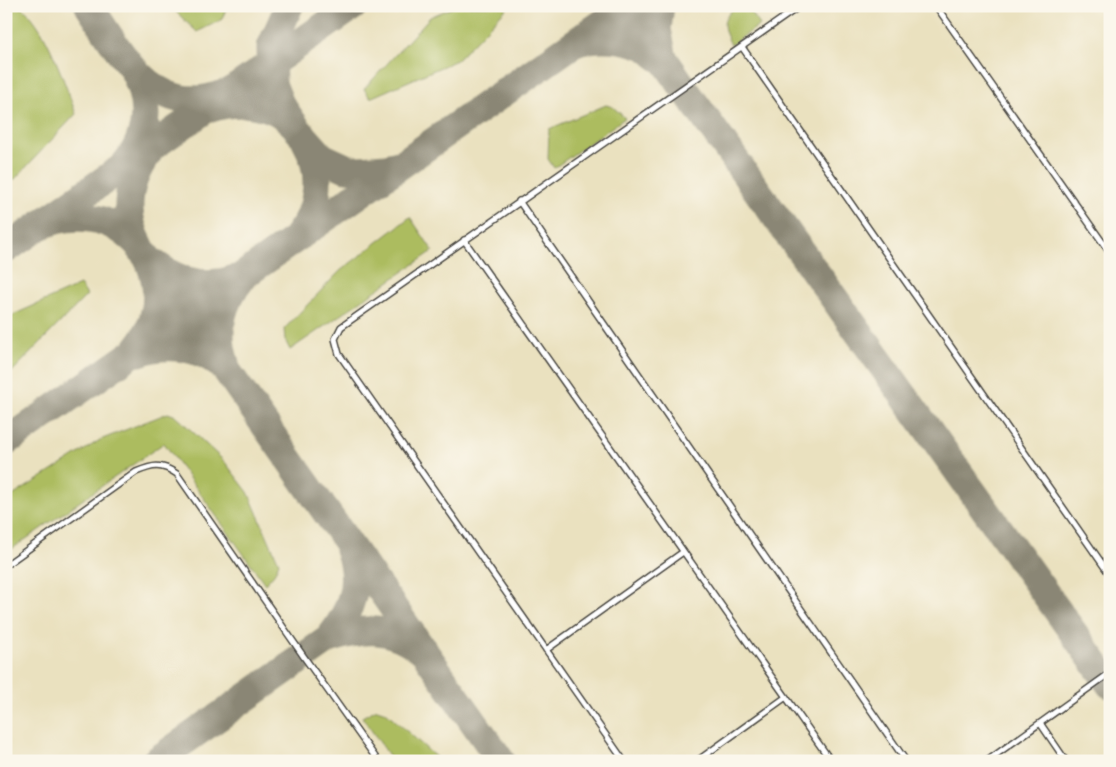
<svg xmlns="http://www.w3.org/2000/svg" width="1116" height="767" font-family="Vollkorn,serif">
	<rect width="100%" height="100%" fill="#fbf7ec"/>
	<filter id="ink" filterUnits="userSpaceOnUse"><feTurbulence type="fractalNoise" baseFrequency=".02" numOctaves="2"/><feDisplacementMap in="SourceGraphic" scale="10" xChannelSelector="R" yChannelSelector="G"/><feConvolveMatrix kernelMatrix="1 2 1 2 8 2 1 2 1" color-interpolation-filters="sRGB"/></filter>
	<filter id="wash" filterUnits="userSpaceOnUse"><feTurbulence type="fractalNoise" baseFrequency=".0096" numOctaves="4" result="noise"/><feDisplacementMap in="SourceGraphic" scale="20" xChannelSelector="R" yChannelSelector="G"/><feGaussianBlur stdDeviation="1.12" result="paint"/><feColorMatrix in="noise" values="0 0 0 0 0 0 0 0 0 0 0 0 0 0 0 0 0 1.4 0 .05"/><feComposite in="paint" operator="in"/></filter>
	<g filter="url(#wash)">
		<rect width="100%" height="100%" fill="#eae1bf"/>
		<path fill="#acbc5f" stroke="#6c7445" d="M6 6C9 6 15 5 18 6 43 15 67 90 76 114L15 179 6 184Z
			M170 6H228L221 20 197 32Z
			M456 6H509L457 60 370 98 364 89 430 17Z
			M736 6H747L760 25 731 45C722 25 720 22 736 6Z
			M606 105 613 107 625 118 554 168 548 159 549 129Z
			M410 217 433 251 290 350 285 340 284 329 340 271Z
			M80 285 87 295 6 378V318Z
			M168 413 176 416 224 461 248 492 279 563 274 574 265 584 164 443 6 553V500L100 440Z
			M377 709 386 712 440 761H393L362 717Z"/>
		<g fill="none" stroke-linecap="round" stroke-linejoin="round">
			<path stroke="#8a8675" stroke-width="29" d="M89 6C122 54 153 120 223 94
				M289 6 271 47 272 84 280 104 298 130 322 157 346 168 359 170 386 168 398 165
				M660 6 657 29 662 54
				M578 42C598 35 625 38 645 46 650 49 655 55 660 58
				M211 108C237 99 274 102 293 124
				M126 163C150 134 150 102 133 69
				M37 227C73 210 110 215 137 243L501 761
				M298 235C320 209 323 171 306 142
				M140 246C122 214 127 182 148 153
				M6 249 353 6
				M155 264C179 282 207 289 235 279
				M137 348C157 325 162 294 151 266
				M139 352C167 342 200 346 222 366
				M225 363C215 333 220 305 240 281
				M6 442 627 6 683 87 1110 684
				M329 639C351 611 362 584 349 549
				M156 761 329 639C363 627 390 626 420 649"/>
		</g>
	</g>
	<g filter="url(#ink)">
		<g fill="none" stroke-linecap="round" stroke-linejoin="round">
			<g stroke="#484641" stroke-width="8">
				<path id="service" d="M936 6 1110 253
					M742 47 1110 575
					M519 201 906 761
					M464 240 831 761
					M6 565 136 472C153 465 161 463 177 474L304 657 378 761
					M546 650 683 552
					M1040 723 1066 761
					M624 761 339 354 335 339 341 327 800 6
					M697 761 786 697
					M987 761 1110 673"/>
			</g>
			<use href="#service" stroke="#fff" stroke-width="5"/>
		</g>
	</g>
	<rect width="1116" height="767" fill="none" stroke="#fbf7ec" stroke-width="25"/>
</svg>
